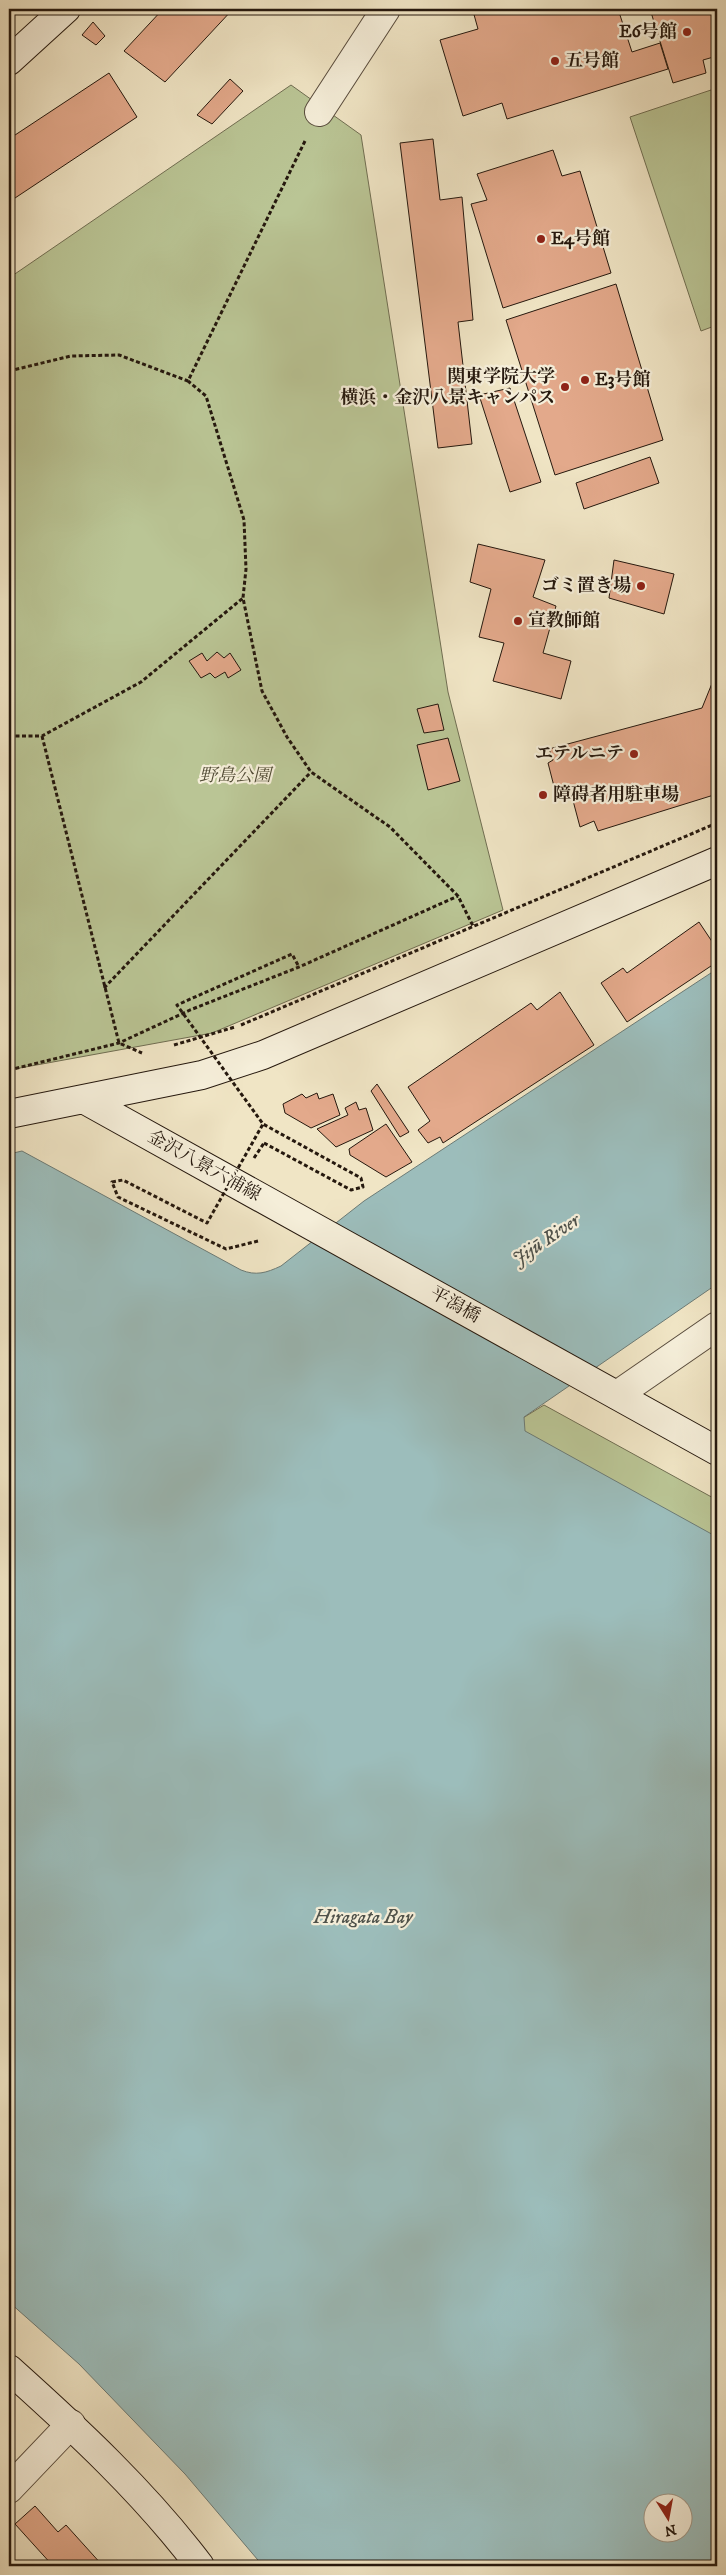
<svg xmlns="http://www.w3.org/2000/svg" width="726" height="2575" font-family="'IM FELL DW Pica','Noto Serif JP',serif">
	<rect width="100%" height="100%" fill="#f0e5c5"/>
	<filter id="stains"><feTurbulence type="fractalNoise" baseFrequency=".004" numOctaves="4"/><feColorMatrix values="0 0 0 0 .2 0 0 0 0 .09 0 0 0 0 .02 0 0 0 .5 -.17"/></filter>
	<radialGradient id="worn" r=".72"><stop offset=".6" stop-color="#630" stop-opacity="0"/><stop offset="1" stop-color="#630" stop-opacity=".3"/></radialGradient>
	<path fill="#bac595" stroke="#706e52" d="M291 85 361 135 448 692 503 910 212 1033 9 1070V278Z
		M717 88V325L701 331 630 117Z
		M544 1405 717 1500V1549L519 1440 518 1421Z"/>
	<path fill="#9cbdbb" stroke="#6c7b76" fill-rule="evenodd" d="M717 969V1284L524 1417 525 1431 717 1537V2566H263L185 2474 79 2364 9 2302V1154L22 1151 241 1270C256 1276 266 1273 281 1266L364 1201ZM654 2502H684V2532H654Z"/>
	<path fill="#e3a98b" stroke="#25180e" d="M163 9H233L165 82 124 51Z
		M480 9H618L632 52 660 43 668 69 507 119 502 103 463 116 440 40 478 29 473 11Z
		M650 9H717V56L703 60 706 73 673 83Z
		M93 22 105 36 96 45 82 35Z
		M109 73 137 117 9 202V139Z
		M230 79 243 91 212 124 197 115Z
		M433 139 440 200 462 197 473 320 458 322 472 444 438 448 400 143Z
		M553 150 562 176 580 171 611 273 503 308 471 204 487 200 477 174Z
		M616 284 663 440 555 475 506 320Z
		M510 388 541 482 510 492 479 395Z
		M650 457 659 483 584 509 576 483Z
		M478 544 545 560 533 597 556 606 543 653 571 661 561 699 493 681 504 643 479 637 491 589 470 582Z
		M614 560 674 574 664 614 609 598Z
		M217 652 224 658 230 653 241 670 228 678 225 672 215 678 210 673 201 678 189 661 202 653 207 661Z
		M715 676 717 677V794L598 831 594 821 580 827 571 793 557 798 548 763 553 760 549 749 702 708Z
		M438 704 444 730 424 733 417 709Z
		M448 738 460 781 428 790 417 745Z
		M699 922 717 949V962L627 1022 601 983 623 968 627 973Z
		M560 992 594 1045 443 1143 440 1137 428 1143 418 1130 430 1121 408 1087 531 1003 537 1010Z
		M377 1084 409 1132 400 1137 371 1091Z
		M317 1093 319 1099 333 1094 340 1115 311 1128 285 1113 283 1104 302 1094 306 1098Z
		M356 1102 359 1110 366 1108 373 1130 336 1147 317 1129 348 1115 345 1108Z
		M386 1124 412 1162 386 1177 350 1155 349 1149Z
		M35 2506 58 2532 66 2525 103 2566H53L15 2524Z"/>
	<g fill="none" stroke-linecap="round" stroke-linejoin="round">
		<g stroke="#584b3c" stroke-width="30">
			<path id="street" d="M319 112 386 9
				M617 1395 717 1326
				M9 2489 71 2424"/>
		</g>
		<g stroke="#25180e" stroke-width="30">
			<path id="secondary" d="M9 61 66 9
				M85 1100 717 1451
				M9 1114 202 1075 263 1055 717 861
				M9 2369C77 2430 145 2493 200 2566"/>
		</g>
		<path stroke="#25180e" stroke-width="3" stroke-dasharray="4 2.5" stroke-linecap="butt" d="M305 141 188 381 206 396 244 520 246 569 243 598 262 691 287 737 311 772 390 827 458 896 473 926
			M9 371 71 356 119 355 188 381
			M9 736H42L141 682 243 598
			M42 736 119 1043 142 1053
			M9 748 14 736
			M104 988 311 772
			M241 1025 717 823
			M174 1045 235 1027
			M9 1070 119 1043 190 1010 299 967 458 896
			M254 1158 264 1143"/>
		<use href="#street" stroke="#f5eed9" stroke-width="28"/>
		<use href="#secondary" stroke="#f5eed9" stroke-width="28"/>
		<path stroke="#25180e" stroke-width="3" stroke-dasharray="4 2.5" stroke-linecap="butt" d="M264 1143 351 1190 363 1187 361 1178 263 1124 177 1005 292 954 299 967
			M258 1241 226 1249 118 1197 112 1182 123 1180 207 1223 263 1124"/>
	</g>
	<g fill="#8f2418" stroke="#f5eed9" stroke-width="2">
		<circle cx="687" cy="32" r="5"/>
		<circle cx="555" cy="61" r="5"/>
		<circle cx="541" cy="239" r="5"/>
		<circle cx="585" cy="380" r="5"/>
		<circle cx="565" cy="387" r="5"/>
		<circle cx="641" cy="586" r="5"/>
		<circle cx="518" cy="621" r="5"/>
		<circle cx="634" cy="754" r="5"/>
		<circle cx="543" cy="795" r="5"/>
	</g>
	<g text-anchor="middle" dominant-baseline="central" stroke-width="4.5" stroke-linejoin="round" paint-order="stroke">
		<g font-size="18" font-weight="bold" fill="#25180e" stroke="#f5eed9" text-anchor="start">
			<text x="677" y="32" text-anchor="end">E6号館</text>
			<text x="565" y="61">五号館</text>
			<text x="551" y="239">E4号館</text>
			<text x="555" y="377" text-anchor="end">関東学院大学<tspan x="555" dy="21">横浜・金沢八景キャンパス</tspan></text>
			<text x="595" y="380">E3号館</text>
			<text x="631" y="586" text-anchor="end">ゴミ置き場</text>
			<text x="528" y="621">宣教師館</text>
			<text x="624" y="754" text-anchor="end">エテルニテ</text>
			<text x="553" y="795">障碍者用駐車場</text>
		</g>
		<g font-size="18" font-style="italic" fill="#524c36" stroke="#f5eed9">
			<text x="235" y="776">野島公園</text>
		</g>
		<g font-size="18" fill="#25180e" stroke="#f5eed9">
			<text transform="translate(204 1166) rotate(29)">金沢八景六浦線</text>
			<text transform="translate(455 1305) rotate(29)">平潟橋</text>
		</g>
		<g font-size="19" font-style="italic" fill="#4f524b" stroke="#f5eed9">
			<text transform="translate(546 1240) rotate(-34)">Jijū River</text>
			<text x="363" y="1917">Hiragata Bay</text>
		</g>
	</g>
	<rect width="726" height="2575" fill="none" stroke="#f0e5c5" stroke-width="30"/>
	<rect x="10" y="10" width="706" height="2555" fill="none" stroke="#25180e" stroke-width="2.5"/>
	<rect x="15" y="15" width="696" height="2545" fill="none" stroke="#25180e"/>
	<g transform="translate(668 2518) rotate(169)"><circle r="24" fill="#f5eed9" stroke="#a29888"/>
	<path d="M0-4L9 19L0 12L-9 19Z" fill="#8f2418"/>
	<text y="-8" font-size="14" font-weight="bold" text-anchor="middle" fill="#25180e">N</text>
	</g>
	<rect width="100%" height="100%" filter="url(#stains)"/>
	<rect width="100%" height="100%" fill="url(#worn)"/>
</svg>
